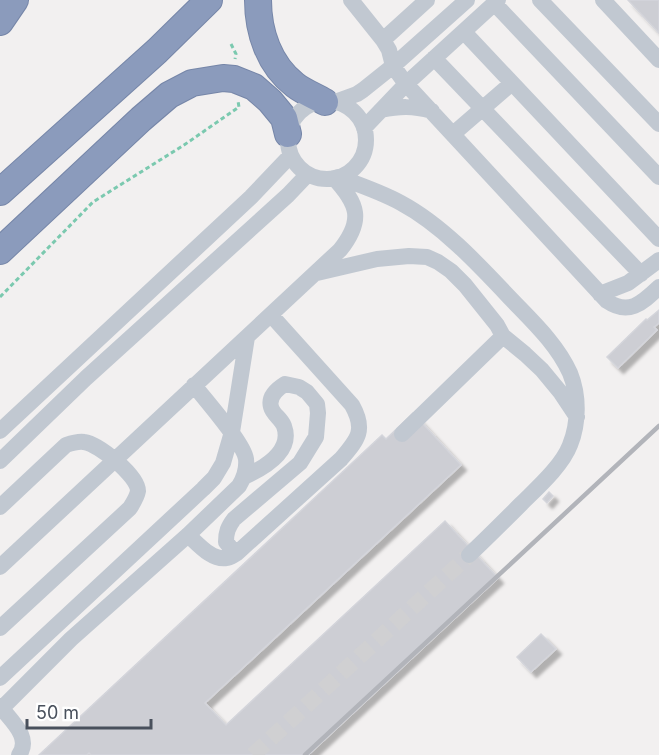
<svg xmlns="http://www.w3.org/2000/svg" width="659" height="755" font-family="Inter,sans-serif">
	<defs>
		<filter id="shadow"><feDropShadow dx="5.5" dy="5.5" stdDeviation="1.5" flood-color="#0004"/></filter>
	</defs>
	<rect width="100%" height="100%" fill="#f2f0f0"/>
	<path fill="#cdced4" stroke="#d4d5db" stroke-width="1.5" filter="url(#shadow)" d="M628 0H659V33Z
		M659 310V323L654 327 657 330 618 368 607 357 646 319 647 320Z
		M413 413 461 465 205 703 226 725 445 521 498 578 308 755H91L89 753 87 755H39L382 435 386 439Z
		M549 492 553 496 547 503 543 499Z
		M541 634 556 649 531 672 517 657Z"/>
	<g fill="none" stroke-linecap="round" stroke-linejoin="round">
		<path stroke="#d0d0d2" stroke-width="16" stroke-dasharray="16 8" stroke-linecap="butt" d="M253 755 469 555"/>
		<g stroke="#7686a8" stroke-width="28">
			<path id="highway" d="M258 0C258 32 269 65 295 85 304 92 315 96 325 102
				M0 22 15 0
				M0 192 157 51 209 0
				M0 251 141 119 169 95 192 83 223 78 234 79 254 87 270 101 284 118 288 134"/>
		</g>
		<path stroke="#7bc9af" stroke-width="3" stroke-dasharray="4.5 3" stroke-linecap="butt" d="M231 44 236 54 235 59
			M0 297 93 202 184 145 239 107 238 101"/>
		<path stroke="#c1c8d1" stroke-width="16" d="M351 0 383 40 389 50 393 66 406 84 607 301C629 316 642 303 659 287
			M540 0 659 124
			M603 0 659 60
			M494 3 659 177
			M464 32 659 239
			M383 40 427 0
			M434 58 641 274
			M288 140a39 39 0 1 1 78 0a39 39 0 1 1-78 0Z
			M335 102 357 94 363 90 393 66 467 0
			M381 110C401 106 412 106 432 111
			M364 128 406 84 498 0
			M453 134 512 83
			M338 177C360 185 381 192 401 203 442 225 479 265 511 299 532 321 557 344 570 373 579 395 579 423 570 445 562 466 537 488 521 504 504 521 487 538 469 555
			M317 273 377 259 409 256 427 257 438 262 451 271 465 285 497 325 503 336 525 354 542 370 561 393 577 417
			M600 294 628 283 659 260
			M0 431 251 197 291 155
			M402 434 503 336
			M0 461 86 378 288 195 308 174
			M0 507 66 445C72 443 78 441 84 442 99 444 138 476 138 491 137 497 133 503 130 508L0 628
			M188 535C198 544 212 561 227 558 231 557 234 555 237 553L341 459C358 439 366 430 352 405L271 315
			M237 553 234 552 226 542C226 532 228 527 234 519L300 463 316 437 318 413 317 404 307 392 299 387 285 384C277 389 268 396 271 407 273 415 281 418 284 426 293 451 264 468 244 477
			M0 567 340 250C364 220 358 204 334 178
			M0 678 203 489 214 478 223 463 232 432 247 337
			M0 706C10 720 32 737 19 755
			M0 710 71 639 188 535 239 486C244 478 247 469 246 459 244 443 205 400 194 385"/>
		<use href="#highway" stroke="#8b9bbc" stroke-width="26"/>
		<path stroke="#b2b4ba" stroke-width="4.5" d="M305 755 659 426"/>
	</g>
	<path d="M27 719v9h124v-9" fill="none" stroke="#49505c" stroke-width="3"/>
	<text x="36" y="719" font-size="18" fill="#49505c" stroke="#ffffff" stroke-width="4.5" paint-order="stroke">50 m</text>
</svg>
